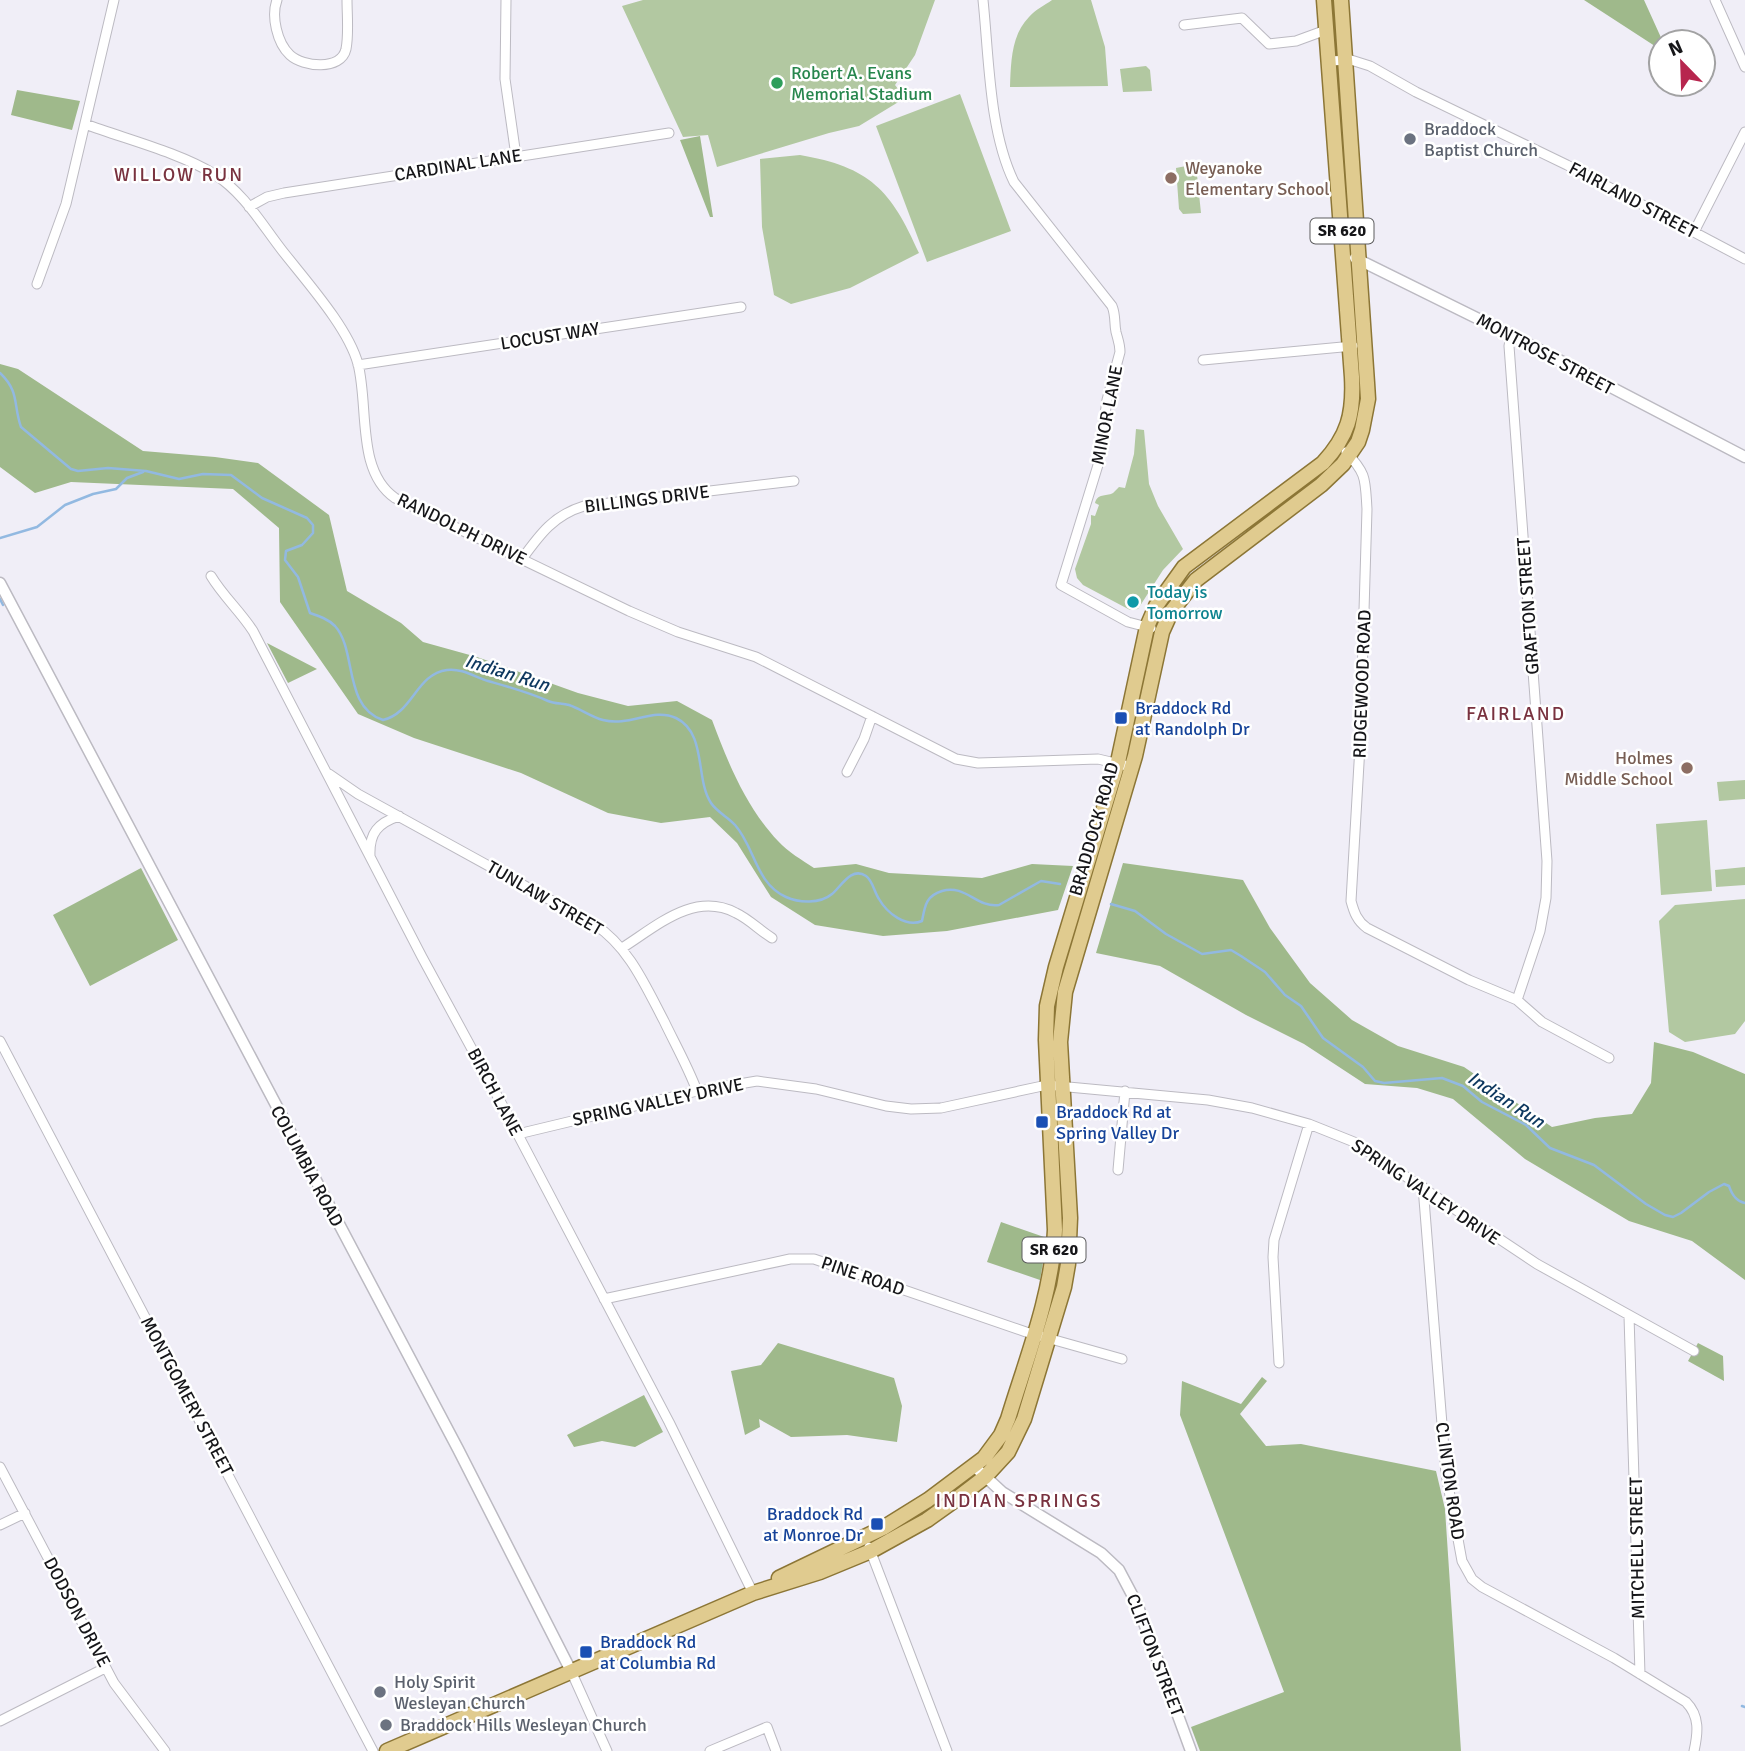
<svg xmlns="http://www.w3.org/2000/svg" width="1745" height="1751" font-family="Signika,sans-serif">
	<rect width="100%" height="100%" fill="#f0eef7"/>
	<path fill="#b2c8a1" d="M643 0H935L915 55 895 85 905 98 859 126 829 133 717 167 708 135 683 137 622 6Z
		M1052 0H1091L1105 47 1108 86 1010 87C1011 63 1011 35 1029 17 1035 10 1045 5 1052 0Z
		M1146 66 1150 70 1152 91 1123 92 1120 69Z
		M960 94 1011 231 927 262 876 126Z
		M800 155C870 167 891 190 919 253L850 288 791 304 774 295 762 227 760 159Z
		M1186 166 1197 175 1201 213 1183 214 1179 209 1176 168Z
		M1136 429 1144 430 1149 484 1158 506 1183 549 1163 570 1138 609 1130 610 1083 585 1077 578 1075 569 1091 524V515L1095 516 1099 505 1095 503C1098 493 1105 497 1113 493L1119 487 1125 488 1134 454Z
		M1745 780V799L1719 801 1717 782Z
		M1707 820 1712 891 1661 895 1656 824Z
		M1745 867V885L1716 887 1715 870Z
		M1745 899V1021L1735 1034 1685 1042 1669 1032 1659 921 1675 905Z"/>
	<path fill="#9fb98b" d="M1584 0H1644L1663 42H1661V50Z
		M17 90 80 101 72 130 11 115Z
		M700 136 713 217H710L680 140Z
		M0 364 18 369 143 451 215 457 258 463 329 515 347 591 401 623 423 642 477 657 578 693 628 706 677 701 712 720C728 763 746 807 778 841 788 852 802 860 814 868L856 864 889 873 982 878 1032 864 1073 866 1058 910 947 931 883 936 815 925 771 897 737 843 710 817 661 823 608 813 521 773 414 738 358 714 280 602 279 528 233 489 71 482 35 493 0 467Z
		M267 643 317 669 288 683Z
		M1123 863 1243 880 1270 928 1310 983 1352 1020 1398 1046 1464 1067 1552 1127 1595 1118 1632 1114 1651 1083 1654 1042 1693 1052 1745 1074V1280L1692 1241 1629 1221 1525 1159 1453 1099 1417 1088 1365 1084 1304 1044 1246 1015 1160 966 1096 953Z
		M141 868 178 940 90 986 53 915Z
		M1001 1222 1047 1238 1040 1280 987 1262Z
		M778 1343 894 1378 902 1406 897 1442 847 1435 791 1437 759 1419 760 1427 745 1435 731 1371 761 1365Z
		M1698 1343 1723 1356 1724 1381 1688 1361Z
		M1262 1377 1267 1381 1240 1414 1266 1446 1301 1444 1436 1471 1445 1509 1461 1751H1200L1191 1727 1284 1692 1180 1415 1182 1381 1241 1404Z
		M644 1395 663 1432 635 1447 602 1441 574 1447 567 1435Z"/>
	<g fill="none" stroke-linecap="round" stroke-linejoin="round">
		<path stroke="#92b9e1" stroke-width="2.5" d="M0 373C20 392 13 405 21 427L71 469 78 471 108 468 146 471 179 479 203 474 231 475 262 498 307 518 313 525V533L302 545 286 551 285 560 298 577 310 613C319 616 328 619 335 626 357 650 343 707 383 720 413 713 416 674 447 670 462 668 475 677 488 681 509 687 528 692 548 701 555 704 562 703 569 705 581 709 591 717 603 720 630 727 653 707 676 718 707 733 695 779 711 803 717 812 728 817 735 825 755 847 755 883 786 897 799 903 820 904 832 894 841 887 851 866 866 876 873 881 874 892 879 899 887 913 906 928 922 921 925 905 926 896 942 891 966 884 976 908 999 905L1041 881 1060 884
			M0 538 37 527 65 505 93 494 116 489 127 478 143 472
			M0 599 3 605
			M1111 904 1135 911 1166 934 1202 954 1231 950 1241 956 1265 972 1285 995 1301 1006 1323 1038 1363 1067 1375 1081 1384 1083 1442 1078 1463 1086 1482 1102 1526 1125 1550 1148 1594 1165 1646 1204 1665 1215 1673 1217 1681 1213 1709 1192 1724 1184 1729 1186C1732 1195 1736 1201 1745 1203
			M1742 1706 1745 1707"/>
		<g stroke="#bcbac2" stroke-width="11">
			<path id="minor" d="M277 0C271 16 277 43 290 55 303 67 341 71 346 49 349 34 347 15 347 0
				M506 0 505 79 516 156
				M983 0C989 57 989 131 1014 182L1112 306C1116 316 1114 323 1116 332 1118 340 1120 344 1120 352L1107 400 1098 465 1061 585 1128 622 1151 628
				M1715 0 1745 67
				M1184 25 1242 18 1269 44 1296 41 1326 30
				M1329 61 1351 60 1370 66 1416 92 1567 165 1745 259
				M85 124C125 139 178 152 214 174 243 192 261 223 281 249 305 280 348 327 358 364 369 407 356 471 395 498L629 611 678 632 756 657 956 759 978 763 1098 759 1132 767
				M249 207 267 197 284 193 669 133
				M1694 232 1745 132
				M37 284 66 204 114 0
				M1511 335 1509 346 1547 861 1546 898 1540 931 1517 1000
				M1203 360 1353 346
				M358 365 741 307
				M1346 452C1367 474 1365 479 1367 509L1360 746 1351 901C1354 912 1357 921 1367 928L1469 980 1517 1000 1542 1022 1609 1058
				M522 559C540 534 554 515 584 506L794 481
				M211 576C223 596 240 611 253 631L422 957 505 1110 669 1422 753 1593
				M847 772 864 739 872 716
				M329 774 358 794 594 924C629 947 645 985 664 1021 675 1044 688 1067 697 1091
				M370 856C369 833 378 823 399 816
				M622 948C657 926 694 891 736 913 749 919 759 930 772 938
				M0 1041 373 1751
				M518 1134 697 1091 757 1081 816 1089 886 1106 911 1109 941 1108 1047 1085 1208 1100 1252 1108 1309 1124 1354 1142 1537 1264 1694 1351
				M1118 1170 1125 1091
				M1423 1187 1446 1474 1462 1561 1472 1579 1482 1587 1614 1658 1686 1702C1700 1716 1698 1733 1694 1751
				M604 1299 790 1259H814L1026 1332 1122 1359
				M1629 1316 1640 1674
				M1279 1363 1273 1257 1274 1240 1309 1124
				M0 1467 114 1683 165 1751
				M0 1525 25 1513
				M869 1547 947 1751
				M571 1671 607 1751
				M0 1721 105 1668
				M710 1751 767 1727 776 1751"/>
		</g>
		<g stroke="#bcbac2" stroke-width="13">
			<path id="tertiary" d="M1355 258 1511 335 1745 457
				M0 583 458 1449 571 1671
				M975 1467 1002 1492 1101 1553 1119 1570 1137 1604 1191 1751"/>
		</g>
		<g stroke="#8c7636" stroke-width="17">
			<path id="primary" d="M779 1578 883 1528 928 1500 984 1458 1001 1435 1008 1419C1027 1357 1052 1295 1055 1230L1046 1040 1047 1006 1056 967 1118 762 1147 627 1156 606 1184 567 1323 463C1348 436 1354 414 1352 377L1324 0
				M387 1751 753 1593 820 1572 871 1551 927 1520 955 1500 985 1477 1008 1452 1024 1419 1064 1287 1068 1264 1070 1218 1060 1042 1065 992 1135 756 1162 632 1171 612 1196 580 1321 485 1343 464 1358 442 1362 430 1368 399 1367 383 1341 0"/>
		</g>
		<use href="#minor" stroke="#fff" stroke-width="9"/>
		<use href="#tertiary" stroke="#fff" stroke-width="10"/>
		<use href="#primary" stroke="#e0cb8f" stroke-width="14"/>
	</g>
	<circle fill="#2e9e5b" stroke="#fff" stroke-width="2.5" cx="777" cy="83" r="7"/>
	<g fill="#6b7280" stroke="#fff" stroke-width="2.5">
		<circle cx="1410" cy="139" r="7"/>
		<circle cx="380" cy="1692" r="7"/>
		<circle cx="386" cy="1725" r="7"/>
	</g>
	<g fill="#8d6e63" stroke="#fff" stroke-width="2.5">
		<circle cx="1171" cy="178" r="7"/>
		<circle cx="1687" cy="768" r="7"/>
	</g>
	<circle fill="#0f9aa8" stroke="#fff" stroke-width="2.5" cx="1133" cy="602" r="7"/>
	<g fill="#1a4fb4" stroke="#fff" stroke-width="2.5">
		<rect x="1114" y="711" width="14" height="14" rx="3.5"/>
		<rect x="1035" y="1115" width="14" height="14" rx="3.5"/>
		<rect x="870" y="1517" width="14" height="14" rx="3.5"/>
		<rect x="579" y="1645" width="14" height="14" rx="3.5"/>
	</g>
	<g text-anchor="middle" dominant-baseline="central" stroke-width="5" stroke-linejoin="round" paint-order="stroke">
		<g fill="#fff" stroke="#5c5c5e" stroke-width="2">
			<rect x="1310.5" y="218.5" width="63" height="25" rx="5"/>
			<rect x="1022.5" y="1237.5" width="63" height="25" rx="5"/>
		</g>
		<g font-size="16" font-weight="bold" fill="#161619">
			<text x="1342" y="231">SR 620</text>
			<text x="1054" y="1250">SR 620</text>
		</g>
		<g font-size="18" fill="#27864d" stroke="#fff" text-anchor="start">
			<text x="791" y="73">Robert A. Evans<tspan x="791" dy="21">Memorial Stadium</tspan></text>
		</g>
		<g font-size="18" fill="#5b616d" stroke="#fff" text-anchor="start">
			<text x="1424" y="129">Braddock<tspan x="1424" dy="21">Baptist Church</tspan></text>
			<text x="394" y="1682">Holy Spirit<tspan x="394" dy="21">Wesleyan Church</tspan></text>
			<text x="400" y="1725">Braddock Hills Wesleyan Church</text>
		</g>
		<g font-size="18" fill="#161619" stroke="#fff">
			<text transform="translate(458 165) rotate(-9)">CARDINAL LANE</text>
			<text transform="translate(1633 200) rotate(28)">FAIRLAND STREET</text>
			<text transform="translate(550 336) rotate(-9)">LOCUST WAY</text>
			<text transform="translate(1545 354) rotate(28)">MONTROSE STREET</text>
			<text transform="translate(1107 415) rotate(-79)">MINOR LANE</text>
			<text transform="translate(647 499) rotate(-7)">BILLINGS DRIVE</text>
			<text transform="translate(462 529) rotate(26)">RANDOLPH DRIVE</text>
			<text transform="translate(1528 606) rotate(-94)">GRAFTON STREET</text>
			<text transform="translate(1362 684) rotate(-88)">RIDGEWOOD ROAD</text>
			<text transform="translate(1094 829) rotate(-74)">BRADDOCK ROAD</text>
			<text transform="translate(545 898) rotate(30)">TUNLAW STREET</text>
			<text transform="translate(495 1092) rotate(62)">BIRCH LANE</text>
			<text transform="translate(658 1102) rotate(-12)">SPRING VALLEY DRIVE</text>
			<text transform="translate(307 1166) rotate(62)">COLUMBIA ROAD</text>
			<text transform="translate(1426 1192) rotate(34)">SPRING VALLEY DRIVE</text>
			<text transform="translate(863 1276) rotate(19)">PINE ROAD</text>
			<text transform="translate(187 1396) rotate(62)">MONTGOMERY STREET</text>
			<text transform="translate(1450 1481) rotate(82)">CLINTON ROAD</text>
			<text transform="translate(1637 1548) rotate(-91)">MITCHELL STREET</text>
			<text transform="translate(77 1612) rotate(62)">DODSON DRIVE</text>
			<text transform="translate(1155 1655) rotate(69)">CLIFTON STREET</text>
		</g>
		<g font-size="18" fill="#785e54" stroke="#fff" text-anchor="start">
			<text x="1185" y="168">Weyanoke<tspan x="1185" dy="21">Elementary School</tspan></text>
			<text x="1673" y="758" text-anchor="end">Holmes<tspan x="1673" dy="21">Middle School</tspan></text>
		</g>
		<g font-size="18" fill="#0d838f" stroke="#fff" text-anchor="start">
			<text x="1147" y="592">Today is<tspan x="1147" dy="21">Tomorrow</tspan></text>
		</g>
		<g font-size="18" fill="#164399" stroke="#fff" text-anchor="start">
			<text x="1135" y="708">Braddock Rd<tspan x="1135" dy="21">at Randolph Dr</tspan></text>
			<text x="1056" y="1112">Braddock Rd at<tspan x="1056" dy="21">Spring Valley Dr</tspan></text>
			<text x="863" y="1514" text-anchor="end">Braddock Rd<tspan x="863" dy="21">at Monroe Dr</tspan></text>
			<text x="600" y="1642">Braddock Rd<tspan x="600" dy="21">at Columbia Rd</tspan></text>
		</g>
		<g font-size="19" letter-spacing="2" fill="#79323f" stroke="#fff">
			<text x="179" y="175">WILLOW RUN</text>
			<text x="1516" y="714">FAIRLAND</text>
			<text x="1019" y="1501">INDIAN SPRINGS</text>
		</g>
		<g font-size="19" font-style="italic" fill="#0e385f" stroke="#fff">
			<text transform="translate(507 673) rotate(17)">Indian Run</text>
			<text transform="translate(1506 1100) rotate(33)">Indian Run</text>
		</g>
	</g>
	<g transform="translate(1682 63) rotate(337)"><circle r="33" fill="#ffffff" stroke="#a2a2a3" stroke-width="2"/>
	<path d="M0-5L12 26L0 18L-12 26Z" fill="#b7264e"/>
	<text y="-10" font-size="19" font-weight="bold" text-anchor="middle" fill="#161619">N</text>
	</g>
</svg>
